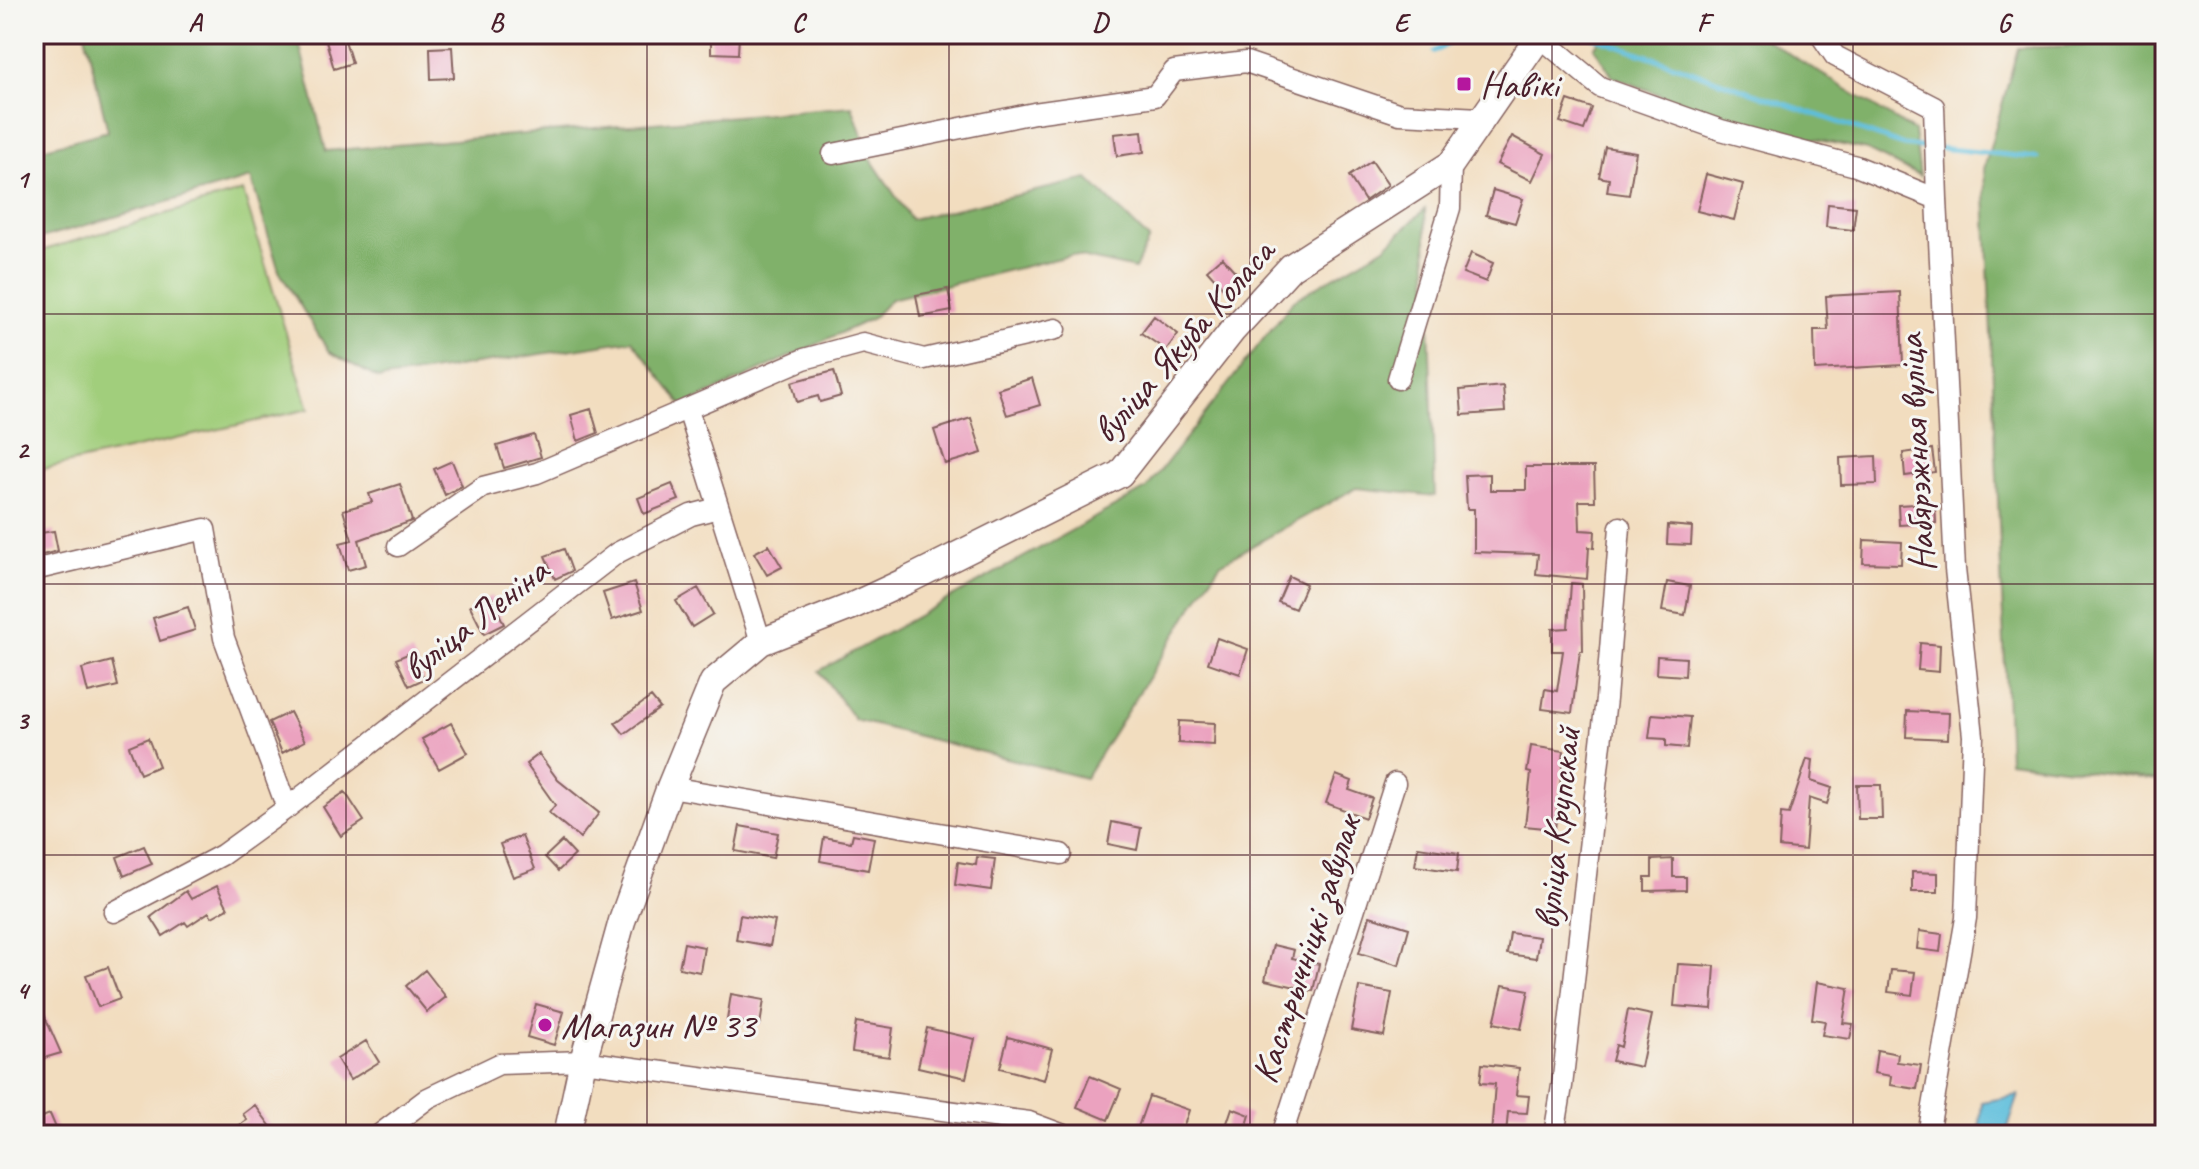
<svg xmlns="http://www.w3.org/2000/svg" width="2199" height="1169" font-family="Caveat,sans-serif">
	<rect width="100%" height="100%" fill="#f6f6f2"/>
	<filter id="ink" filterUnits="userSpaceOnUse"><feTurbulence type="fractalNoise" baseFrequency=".0125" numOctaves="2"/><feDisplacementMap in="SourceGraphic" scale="16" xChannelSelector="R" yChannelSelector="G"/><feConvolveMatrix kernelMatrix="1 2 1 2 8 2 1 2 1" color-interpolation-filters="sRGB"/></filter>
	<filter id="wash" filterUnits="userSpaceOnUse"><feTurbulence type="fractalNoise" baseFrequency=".006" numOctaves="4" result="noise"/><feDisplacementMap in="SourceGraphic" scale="32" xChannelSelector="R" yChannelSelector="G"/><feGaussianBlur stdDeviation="1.8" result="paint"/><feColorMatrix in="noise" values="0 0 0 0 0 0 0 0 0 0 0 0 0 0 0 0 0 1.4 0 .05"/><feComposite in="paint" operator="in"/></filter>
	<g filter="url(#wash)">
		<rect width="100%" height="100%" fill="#f2ddbf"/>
		<path fill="#a1ce7b" stroke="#767653" stroke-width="2" d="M243 191 309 409 43 469 34 436V253Z"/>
		<path fill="#80b16b" stroke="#65684b" stroke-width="2" d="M85 34H297L326 151 852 106 870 158 911 219 1088 179 1149 239 1135 269 1072 255 891 299 873 318 683 406 632 340 379 379 329 352 279 271 251 178 34 240V151L108 131Z
			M1605 34H1757L1914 131 1920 176 1867 150 1730 122 1612 76 1594 47Z
			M2165 42V781L2009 761 1984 169 2018 48Z
			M1425 209 1435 496 1356 488 1220 564 1085 778 855 720 819 671 1146 489 1294 300 1385 247Z"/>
		<path fill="#5dbedb" stroke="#546e83" stroke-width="2" d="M2019 1095 2008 1127 2010 1135H1979L1982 1102Z"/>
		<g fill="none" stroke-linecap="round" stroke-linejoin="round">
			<path stroke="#5dbedb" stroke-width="5" d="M1585 34 1903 145 1929 148
				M1434 52 1464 34
				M1939 148 2037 158"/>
		</g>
		<g id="blocks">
			<path fill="#eba2bf" d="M324 34H343L352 63 334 69Z
				M711 35 739 36 738 54 711 53Z
				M452 47 454 78 431 79 430 48Z
				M1568 100 1592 108 1584 130 1560 122Z
				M1142 131 1144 152 1117 156 1114 134Z
				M1512 136 1545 154 1532 181 1497 164Z
				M1605 147 1636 152 1629 195 1607 192 1609 179 1599 177Z
				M1372 161 1388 185 1365 201 1349 176Z
				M1706 174 1743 184 1734 220 1697 211Z
				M1493 190 1523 199 1515 223 1486 215Z
				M1828 204 1856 207 1853 230 1826 227Z
				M1471 253 1493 263 1486 282 1463 273Z
				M1222 257 1240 277 1225 290 1207 270Z
				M948 289 952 311 920 317 916 295Z
				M1900 292 1903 365 1815 370 1814 330H1828L1826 296Z
				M1154 316 1178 334 1166 350 1141 333Z
				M834 371 841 396 820 402 818 396 797 402 792 382Z
				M1032 378 1040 405 1007 415 998 389Z
				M1503 386 1505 412 1462 415 1460 390Z
				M591 409 598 433 578 441 571 415Z
				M971 418 982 453 945 464 934 430Z
				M534 435 541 457 504 468 497 446Z
				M1932 449 1935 472 1905 476 1903 453Z
				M1876 456 1877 484 1841 485 1840 458Z
				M452 461 462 486 445 495 434 469Z
				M1526 467H1594L1595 501H1579L1580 530 1595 531 1594 548 1589 547 1587 579 1536 574 1538 554 1474 552V509H1467L1465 475 1490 474V490H1526Z
				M400 484 412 521 359 540 366 565 348 570 340 543 352 540 343 510 372 502 369 494Z
				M672 484 679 500 644 514 638 498Z
				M1935 503 1936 523 1899 525 1898 505Z
				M1668 525 1692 527 1691 545 1667 544Z
				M54 531 58 551 34 557V534Z
				M1864 540 1902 542 1901 564 1863 563Z
				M769 545 782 567 767 575 754 553Z
				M564 549 572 571 555 579 545 556Z
				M1289 576 1306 584 1295 609 1278 602Z
				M1667 582 1690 586 1685 615 1662 611Z
				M634 583 643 610 612 620 603 593Z
				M1571 583 1582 584 1583 651H1580L1572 713 1542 709 1545 689 1557 691 1563 651H1552V629L1568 628Z
				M698 588 713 614 692 627 676 601Z
				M491 596 504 624 484 634 470 606Z
				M188 607 195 630 160 641 153 618Z
				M1217 638 1248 649 1240 674 1208 663Z
				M1920 643 1940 645 1939 672 1918 670Z
				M412 652 424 679 409 686 396 659Z
				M1657 656 1686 658 1685 676 1656 674Z
				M112 661 118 686 88 693 82 669Z
				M651 697 660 708 624 734 615 723Z
				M1907 711 1949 713 1948 739 1906 737Z
				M290 712 305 741 282 753 269 722Z
				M1652 714 1690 717 1687 748 1666 746V739L1649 738Z
				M1179 721 1215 723 1214 745 1178 743Z
				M451 723 468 753 439 769 422 739Z
				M148 738 159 766 140 774 129 746Z
				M1531 746 1564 751 1555 829 1525 826 1531 773 1527 772Z
				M539 754 558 780 599 813 580 838 549 813 555 805 526 764Z
				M1807 759 1813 760 1811 781 1832 788 1827 804 1809 798 1805 850 1779 847 1781 813 1789 814Z
				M1336 775 1352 781 1349 790 1372 798 1365 818 1326 803Z
				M1857 785H1881L1882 819H1858Z
				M345 792 364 821 341 836 323 807Z
				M1112 822 1141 828 1137 850 1108 844Z
				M740 826 778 833 773 858 735 851Z
				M853 834 874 838 868 870 820 861 824 837 851 842Z
				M522 836 535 869 513 877 500 844Z
				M562 841 575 855 558 871 545 857Z
				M144 846 152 864 124 876 117 857Z
				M1418 847 1459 853 1457 872 1415 866Z
				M977 857 995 859 991 890 955 885 958 862 976 865Z
				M1673 859V877H1686V890L1645 891V877H1652V860Z
				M1912 872 1938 873V892H1912Z
				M217 886 228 908 212 917 209 912 188 926 185 922 163 936 151 917 186 891 191 899Z
				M740 915 775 921 770 946 736 940Z
				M1370 916 1409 928 1399 965 1359 953Z
				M1919 931 1942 934 1940 952 1917 949Z
				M1510 933 1539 937 1536 958 1507 954Z
				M684 943 704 947 700 972 679 968Z
				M1273 945 1294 950 1292 958 1319 964 1313 991 1265 980Z
				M1678 964 1715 966 1712 1009 1674 1006Z
				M108 967 120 999 98 1007 86 975Z
				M425 970 446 997 427 1012 406 986Z
				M1891 970 1915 972 1912 995 1888 992Z
				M1817 982 1849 988 1843 1023 1853 1024 1850 1039 1822 1035 1825 1021 1812 1019Z
				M1503 985 1529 990 1521 1029 1494 1023Z
				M1359 987 1392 993 1384 1036 1351 1030Z
				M34 992 61 1053 34 1061Z
				M731 994 764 1000 760 1025 727 1020Z
				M536 1004 564 1012 554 1045 527 1037Z
				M1628 1010 1652 1015 1641 1067 1612 1061 1616 1045 1621 1047Z
				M856 1022 893 1028 889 1057 852 1052Z
				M927 1028 975 1039 966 1078 918 1067Z
				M1008 1037 1052 1049 1044 1080 1000 1068Z
				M366 1041 379 1062 350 1080 337 1059Z
				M1877 1050 1898 1054 1897 1062 1921 1065 1917 1089 1890 1085 1891 1076 1874 1073Z
				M1482 1064 1519 1068 1516 1095 1529 1096 1527 1113 1508 1112 1506 1135H1491L1495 1084 1480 1083Z
				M1090 1076 1121 1089 1108 1120 1077 1107Z
				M1149 1096 1189 1110 1181 1135H1163L1138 1127Z
				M255 1105 277 1135H225L247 1120 243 1114Z
				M1232 1108 1250 1115 1244 1135H1223Z
				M50 1114 59 1135H34V1120Z"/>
		</g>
	</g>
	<g filter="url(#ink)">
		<use href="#blocks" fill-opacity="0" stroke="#85625f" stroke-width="2"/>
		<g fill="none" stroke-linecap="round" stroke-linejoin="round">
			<g stroke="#85625f" stroke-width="23">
				<path id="minor" d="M1820 34 1835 56 1934 107 1937 199
					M1539 36 1600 87 1721 130 1856 166 1937 199 1955 569 1973 736 1966 918 1928 1135
					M833 154 1034 113 1155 96 1174 71 1246 62 1400 114 1481 118
					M1398 379 1450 208 1451 164
					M688 410 761 642
					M398 546 483 487 537 473 804 359 863 343 924 359 1056 329
					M34 570 205 529 224 638 287 808
					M670 787 1061 854
					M114 912 222 855 287 808 617 553 691 515 718 508
					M379 1135 428 1098 499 1064 583 1061 1029 1122 1064 1135
					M1282 1135 1395 783
					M1554 1135 1562 1086 1606 699 1620 527"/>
			</g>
			<g stroke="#85625f" stroke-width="29">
				<path id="tertiary" d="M567 1135 583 1061 622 921 670 787 713 682 761 642 850 607 906 581 1120 474 1232 331 1291 267 1451 164 1541 34"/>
			</g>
			<use href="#minor" stroke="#fff" stroke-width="20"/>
			<use href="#tertiary" stroke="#fff" stroke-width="26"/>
		</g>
	</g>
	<path fill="none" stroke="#4a1f2b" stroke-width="2" stroke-opacity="0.55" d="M346 34V1135M647 34V1135M949 34V1135M1250 34V1135M1552 34V1135M1853 34V1135M34 314H2165M34 584H2165M34 855H2165"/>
	<g fill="#b5179e" stroke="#f6f6f2" stroke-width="3">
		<rect x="1456" y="76" width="16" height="16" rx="4"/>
		<circle cx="545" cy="1025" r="8"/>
	</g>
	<g text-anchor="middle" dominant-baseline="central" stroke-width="6" stroke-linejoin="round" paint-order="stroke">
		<g font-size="38" fill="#4a1f2b" stroke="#f6f6f2" text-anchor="start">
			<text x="1480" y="84">Навікі</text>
			<text x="561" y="1025">Магазин № 33</text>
		</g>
		<g font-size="38" fill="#4a1f2b" stroke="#f6f6f2">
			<text transform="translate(1183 341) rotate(-49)">вуліца Якуба Коласа</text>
			<text transform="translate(1916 453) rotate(-93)">Набярэжная вуліца</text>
			<text transform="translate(475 619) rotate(-38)">вуліца Леніна</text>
			<text transform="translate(1557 828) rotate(-84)">вуліца Крупскай</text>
			<text transform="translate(1306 949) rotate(-72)">Кастрычніцкі завулак</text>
		</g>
	</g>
	<rect width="2199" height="1169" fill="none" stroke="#f6f6f2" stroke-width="88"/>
	<rect x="44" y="44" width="2111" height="1081" fill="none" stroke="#4a1f2b" stroke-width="3"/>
	<g font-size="26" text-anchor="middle" font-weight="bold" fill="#4a1f2b">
		<text x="195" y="31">A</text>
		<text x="496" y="31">B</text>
		<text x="798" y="31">C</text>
		<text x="1100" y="31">D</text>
		<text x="1401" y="31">E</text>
		<text x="1703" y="31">F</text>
		<text x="2004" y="31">G</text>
		<text x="22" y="188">1</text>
		<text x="22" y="458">2</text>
		<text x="22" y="729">3</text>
		<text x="22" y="999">4</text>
	</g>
</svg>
